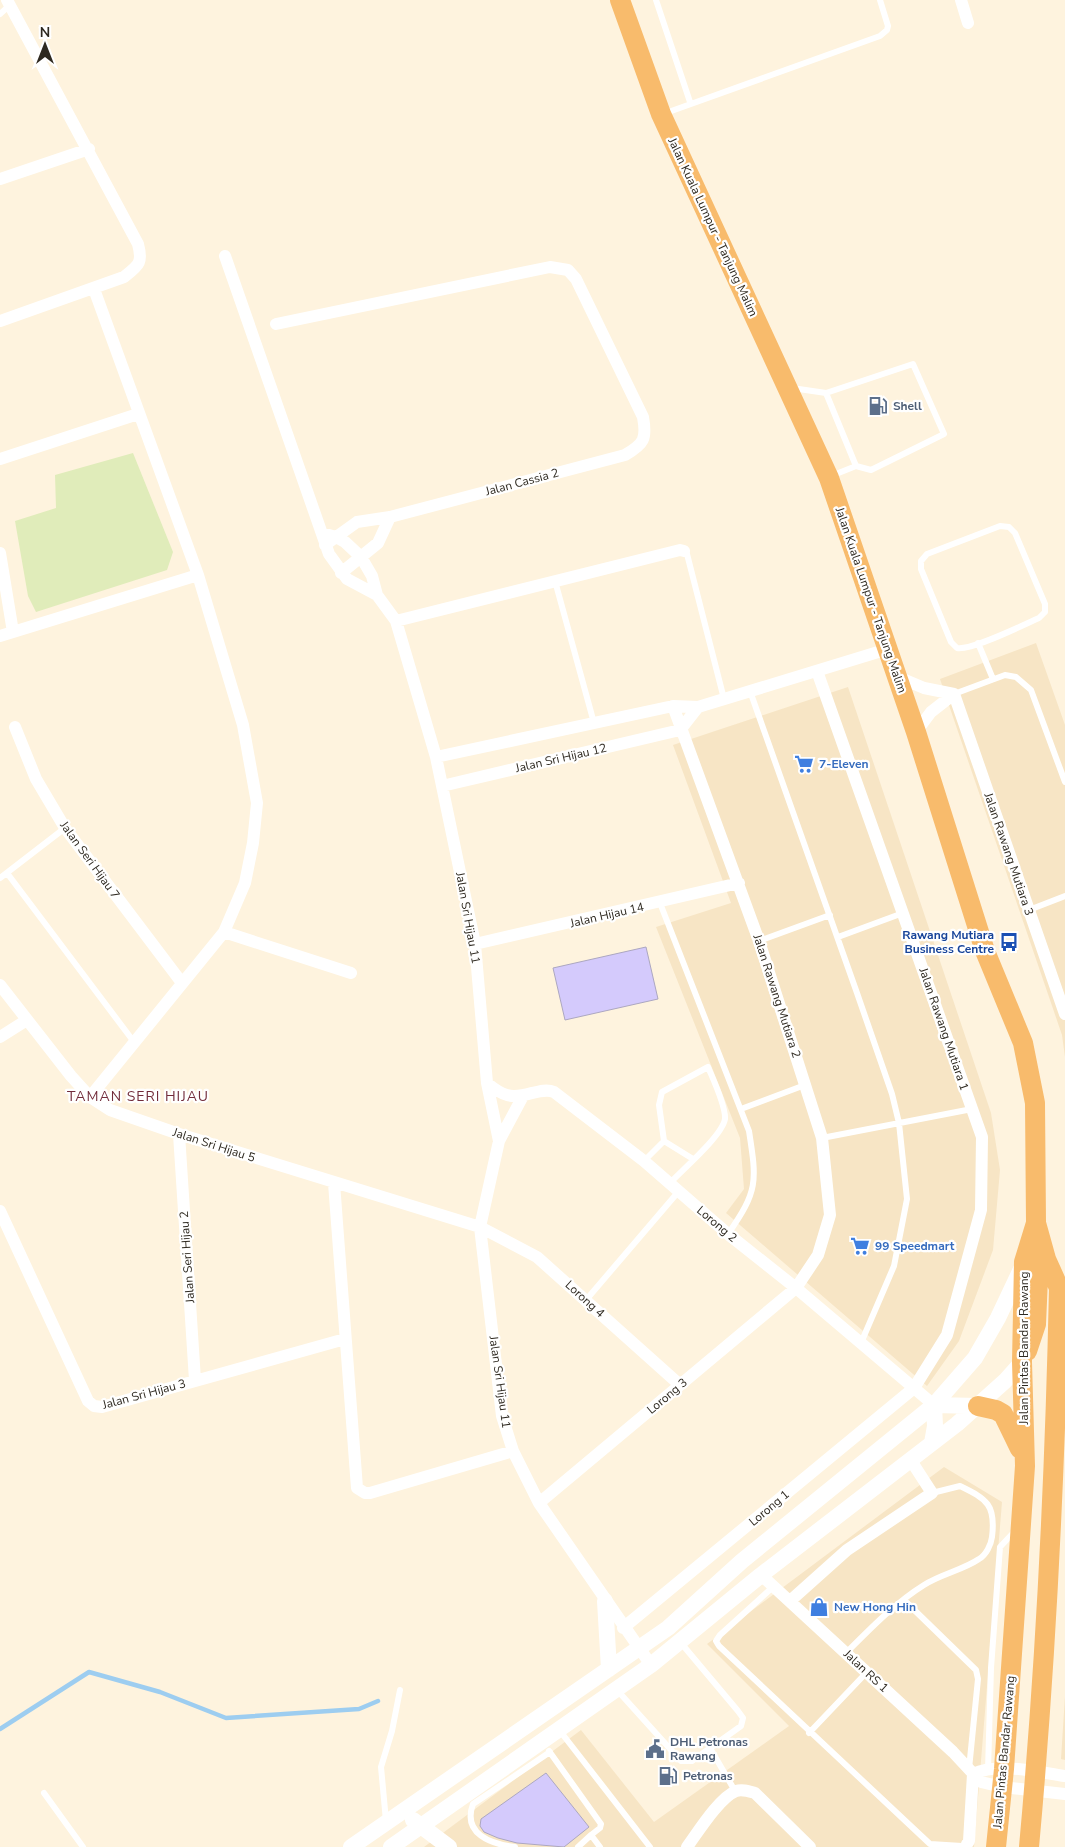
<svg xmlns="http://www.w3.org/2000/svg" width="1065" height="1847" font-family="'Nunito Sans',sans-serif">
	<rect width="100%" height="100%" fill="#fef3de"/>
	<path fill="#f7e5c5" d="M1036 643 1065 725V1057L1062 1035 940 679Z
		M848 687 991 1113 1000 1170 993 1250 959 1341 927 1386 726 1213 744 1189 740 1138 656 927 731 903 673 745Z
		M944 1467 1002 1502 974 1847H424L581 1730 654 1822 789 1726 707 1644Z
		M1065 1696V1760L1061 1759Z"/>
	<path fill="#e0ecba" d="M133 453 173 552 167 570 36 612 28 596 15 521 56 508 55 475Z"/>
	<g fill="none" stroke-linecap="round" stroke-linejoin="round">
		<path stroke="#9dcdf0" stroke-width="4.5" d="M0 1729 89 1672 160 1692 226 1718 359 1709 378 1701"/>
	</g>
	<path fill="#d4cafc" stroke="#aca7c0" d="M646 947 658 999 565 1020 553 968Z
		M546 1773 589 1827 564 1847 517 1843 498 1838 484 1832 480 1826 481 1819Z"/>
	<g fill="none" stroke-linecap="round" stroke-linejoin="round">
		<path stroke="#fff" stroke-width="6" d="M656 0 690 102
			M0 14 10 5
			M663 114 880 36 887 30 888 26 880 0
			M792 388 826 393 856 466 831 476
			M826 393 913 364 944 434 871 470 856 466
			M1000 526 1009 527 1015 533 1045 604V612L1039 618C1023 625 971 651 957 648L951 642 921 569V561L927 554Z
			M684 551 687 554 724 699
			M555 581 594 723
			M978 643 993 679
			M750 691 857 993 892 1094 899 1123 907 1199 894 1266 861 1343
			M954 694 1005 675 1016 677 1031 690 1065 782
			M7 873 134 1042
			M0 878 65 828
			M660 903 749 1131C757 1182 758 1191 728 1234
			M1029 910 1065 896
			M838 937 903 913
			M759 941 830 915
			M741 1109 805 1085
			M822 1138 972 1109
			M664 1141 693 1159
			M644 1161 664 1141 659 1105 662 1092 708 1067C713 1079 726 1106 725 1119 722 1136 683 1169 670 1183
			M586 1300 679 1191
			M774 1586 720 1635 716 1641 719 1646 930 1844 962 1846 967 1844
			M904 1600 976 1670 978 1679 969 1769
			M846 1653C870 1629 895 1603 924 1585 941 1574 963 1570 979 1559 986 1555 991 1545 992 1537 996 1505 987 1499 960 1486L932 1493
			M617 1690 681 1761H692L741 1726 743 1718 738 1711 681 1643
			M560 1731 650 1847
			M809 1733 867 1672
			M710 1748 735 1791
			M549 1751 601 1824 600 1828 591 1835
			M988 1770 991 1668 1000 1547 1015 1531
			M44 1793 83 1847
			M386 1821 381 1767 392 1731 400 1690
			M515 1847C491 1844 462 1834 473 1804L550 1752
			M578 1847 591 1835 600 1847"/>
		<path stroke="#fff" stroke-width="12" d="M961 0 968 23
			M0 179 89 149
			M225 256 329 554 347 579 377 595
			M0 321 124 277C139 265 143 263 138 244L7 0
			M276 324 550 267 568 270 576 279 643 417C647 439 644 444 625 455L390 517 357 522 325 545
			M0 459 138 414
			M322 533 336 537 345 542 361 557 372 576 377 595 396 621 436 757 475 944 487 1083 499 1141
			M0 553 13 632
			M341 573 378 543 390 517
			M396 621 680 550 684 551
			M0 636 198 575
			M898 677 924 688 954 694
			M954 694 1065 1014
			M15 727 36 779 65 828 182 983
			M916 732 931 712 954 694
			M436 757 673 706 698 707 888 649
			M442 786 680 730 698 707
			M224 932 351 973
			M475 944 739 883
			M0 985 71 1076 90 1097 110 1110 179 1134 480 1227 537 1257 680 1385
			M0 1037 27 1020
			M487 1083C493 1088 499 1093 507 1095 523 1100 541 1086 554 1092L644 1161 728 1234 796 1288 934 1405
			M523 1096 499 1141 480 1227 502 1416 513 1451 539 1503 651 1665
			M90 1097 224 932 245 883 253 843 257 803 243 725 198 575 94 289
			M179 1134 195 1380
			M334 1183 357 1488 365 1493H370L513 1451
			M0 1211 88 1401 94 1406 102 1407 345 1339
			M539 1503 796 1288 818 1255 830 1215 822 1138 759 941 673 706
			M761 1575 953 1752 981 1782 1002 1787 1065 1794
			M790 1601 847 1550 932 1493 910 1459
			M623 1628 914 1388 947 1335 981 1210 982 1137 817 671
			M973 1774C999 1762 1037 1772 1065 1776
			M967 1844 969 1841 973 1774
			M687 1847C698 1832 719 1798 736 1791 742 1789 748 1791 755 1793L810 1847"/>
		<path stroke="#fff" stroke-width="16" d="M934 1405 978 1406
			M932 1443 935 1426 934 1405
			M605 1601 609 1669
			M413 1820 449 1847
			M351 1847 668 1628 742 1561 934 1405 975 1358 998 1318 1022 1267
			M391 1847 651 1665 761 1575 957 1424 1005 1381 1022 1362"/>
		<path stroke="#f8bb6c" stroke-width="20" d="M620 0 661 114 829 478 916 732 985 951 1023 1043 1035 1103 1036 1223 1046 1259 1059 1288C1055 1475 1046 1661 1029 1847
			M1027 1351 1036 1324 1038 1278 1046 1259
			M978 1406 996 1410 1003 1414 1020 1449
			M996 1847 1004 1769 1025 1466 1022 1362 1024 1262 1036 1223"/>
	</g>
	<defs>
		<g id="fuel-bare" transform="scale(1.5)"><path d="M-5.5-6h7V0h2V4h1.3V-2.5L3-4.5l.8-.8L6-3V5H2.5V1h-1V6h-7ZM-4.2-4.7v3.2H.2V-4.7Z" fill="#5c6f8a" stroke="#fff" stroke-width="2.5" paint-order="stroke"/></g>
		<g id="supermarket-bare" transform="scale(1.5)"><path d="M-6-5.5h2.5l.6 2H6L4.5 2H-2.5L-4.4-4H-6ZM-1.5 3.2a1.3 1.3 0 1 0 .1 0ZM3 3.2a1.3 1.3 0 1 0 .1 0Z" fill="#3f7fe0" stroke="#fff" stroke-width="2.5" paint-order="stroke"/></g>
		<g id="bus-bare" transform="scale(1.5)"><path d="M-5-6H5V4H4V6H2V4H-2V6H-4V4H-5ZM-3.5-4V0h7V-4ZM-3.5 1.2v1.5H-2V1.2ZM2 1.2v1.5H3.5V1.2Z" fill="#1a4fb4" stroke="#fff" stroke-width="2.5" paint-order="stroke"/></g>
		<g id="shop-bare" transform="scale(1.5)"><path d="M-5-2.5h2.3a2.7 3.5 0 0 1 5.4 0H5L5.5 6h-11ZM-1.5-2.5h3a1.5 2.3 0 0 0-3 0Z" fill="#3f7fe0" stroke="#fff" stroke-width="2.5" paint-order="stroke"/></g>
		<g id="civic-bare" transform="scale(1.5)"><path d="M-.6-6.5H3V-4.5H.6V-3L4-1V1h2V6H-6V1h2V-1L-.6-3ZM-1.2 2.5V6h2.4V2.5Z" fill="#5c6f8a" stroke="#fff" stroke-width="2.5" paint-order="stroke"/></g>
	</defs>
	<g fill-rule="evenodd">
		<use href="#fuel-bare" x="878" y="406"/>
		<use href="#supermarket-bare" x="804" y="764"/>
		<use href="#bus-bare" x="1009" y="942"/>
		<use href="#supermarket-bare" x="860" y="1246"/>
		<use href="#shop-bare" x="819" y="1607"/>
		<use href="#civic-bare" x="655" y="1749"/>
		<use href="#fuel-bare" x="668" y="1776"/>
	</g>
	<g text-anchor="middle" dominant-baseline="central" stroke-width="4.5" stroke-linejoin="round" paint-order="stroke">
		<g font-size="12" fill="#2e2920" stroke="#fff">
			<text transform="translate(713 227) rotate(65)">Jalan Kuala Lumpur - Tanjung Malim</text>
			<text transform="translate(522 482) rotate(-15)">Jalan Cassia 2</text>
			<text transform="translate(871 600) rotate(71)">Jalan Kuala Lumpur - Tanjung Malim</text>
			<text transform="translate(561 758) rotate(-13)">Jalan Sri Hijau 12</text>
			<text transform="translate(1009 854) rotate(71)">Jalan Rawang Mutiara 3</text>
			<text transform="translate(90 860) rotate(54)">Jalan Seri Hijau 7</text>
			<text transform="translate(607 915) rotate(-13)">Jalan Hijau 14</text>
			<text transform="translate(468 918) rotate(80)">Jalan Sri Hijau 11</text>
			<text transform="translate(777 996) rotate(72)">Jalan Rawang Mutiara 2</text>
			<text transform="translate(944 1029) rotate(71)">Jalan Rawang Mutiara 1</text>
			<text transform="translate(214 1145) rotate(18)">Jalan Sri Hijau 5</text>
			<text transform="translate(717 1224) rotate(40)">Lorong 2</text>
			<text transform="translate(187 1257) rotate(-94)">Jalan Seri Hijau 2</text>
			<text transform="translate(585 1299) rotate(42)">Lorong 4</text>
			<text transform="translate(1024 1348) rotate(-90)">Jalan Pintas Bandar Rawang</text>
			<text transform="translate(500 1382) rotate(82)">Jalan Sri Hijau 11</text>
			<text transform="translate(144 1394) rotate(-15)">Jalan Sri Hijau 3</text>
			<text transform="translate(667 1396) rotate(-40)">Lorong 3</text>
			<text transform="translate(769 1508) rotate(-40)">Lorong 1</text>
			<text transform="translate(866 1671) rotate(43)">Jalan RS 1</text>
			<text transform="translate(1004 1752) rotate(-85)">Jalan Pintas Bandar Rawang</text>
		</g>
		<g font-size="12" font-weight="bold" fill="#4e5e75" stroke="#fff" text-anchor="start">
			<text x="893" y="406">Shell</text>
			<text x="670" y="1742">DHL Petronas<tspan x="670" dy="14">Rawang</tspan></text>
			<text x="683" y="1776">Petronas</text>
		</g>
		<g font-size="12" font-weight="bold" fill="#366cbe" stroke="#fff" text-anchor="start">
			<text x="819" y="764">7-Eleven</text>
			<text x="875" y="1246">99 Speedmart</text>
			<text x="834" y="1607">New Hong Hin</text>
		</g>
		<g font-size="12" font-weight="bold" fill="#164399" stroke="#fff" text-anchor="end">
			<text x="994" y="935">Rawang Mutiara<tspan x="994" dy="14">Business Centre</tspan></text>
		</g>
		<g font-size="14" letter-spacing="1" fill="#722c3a" stroke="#fff">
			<text x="138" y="1096">TAMAN SERI HIJAU</text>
		</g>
	</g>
	<g transform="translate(45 45)" stroke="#ffffff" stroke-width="4" paint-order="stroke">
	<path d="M0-4L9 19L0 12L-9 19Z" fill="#2e2920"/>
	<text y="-8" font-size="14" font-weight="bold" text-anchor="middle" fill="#2e2920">N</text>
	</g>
</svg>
